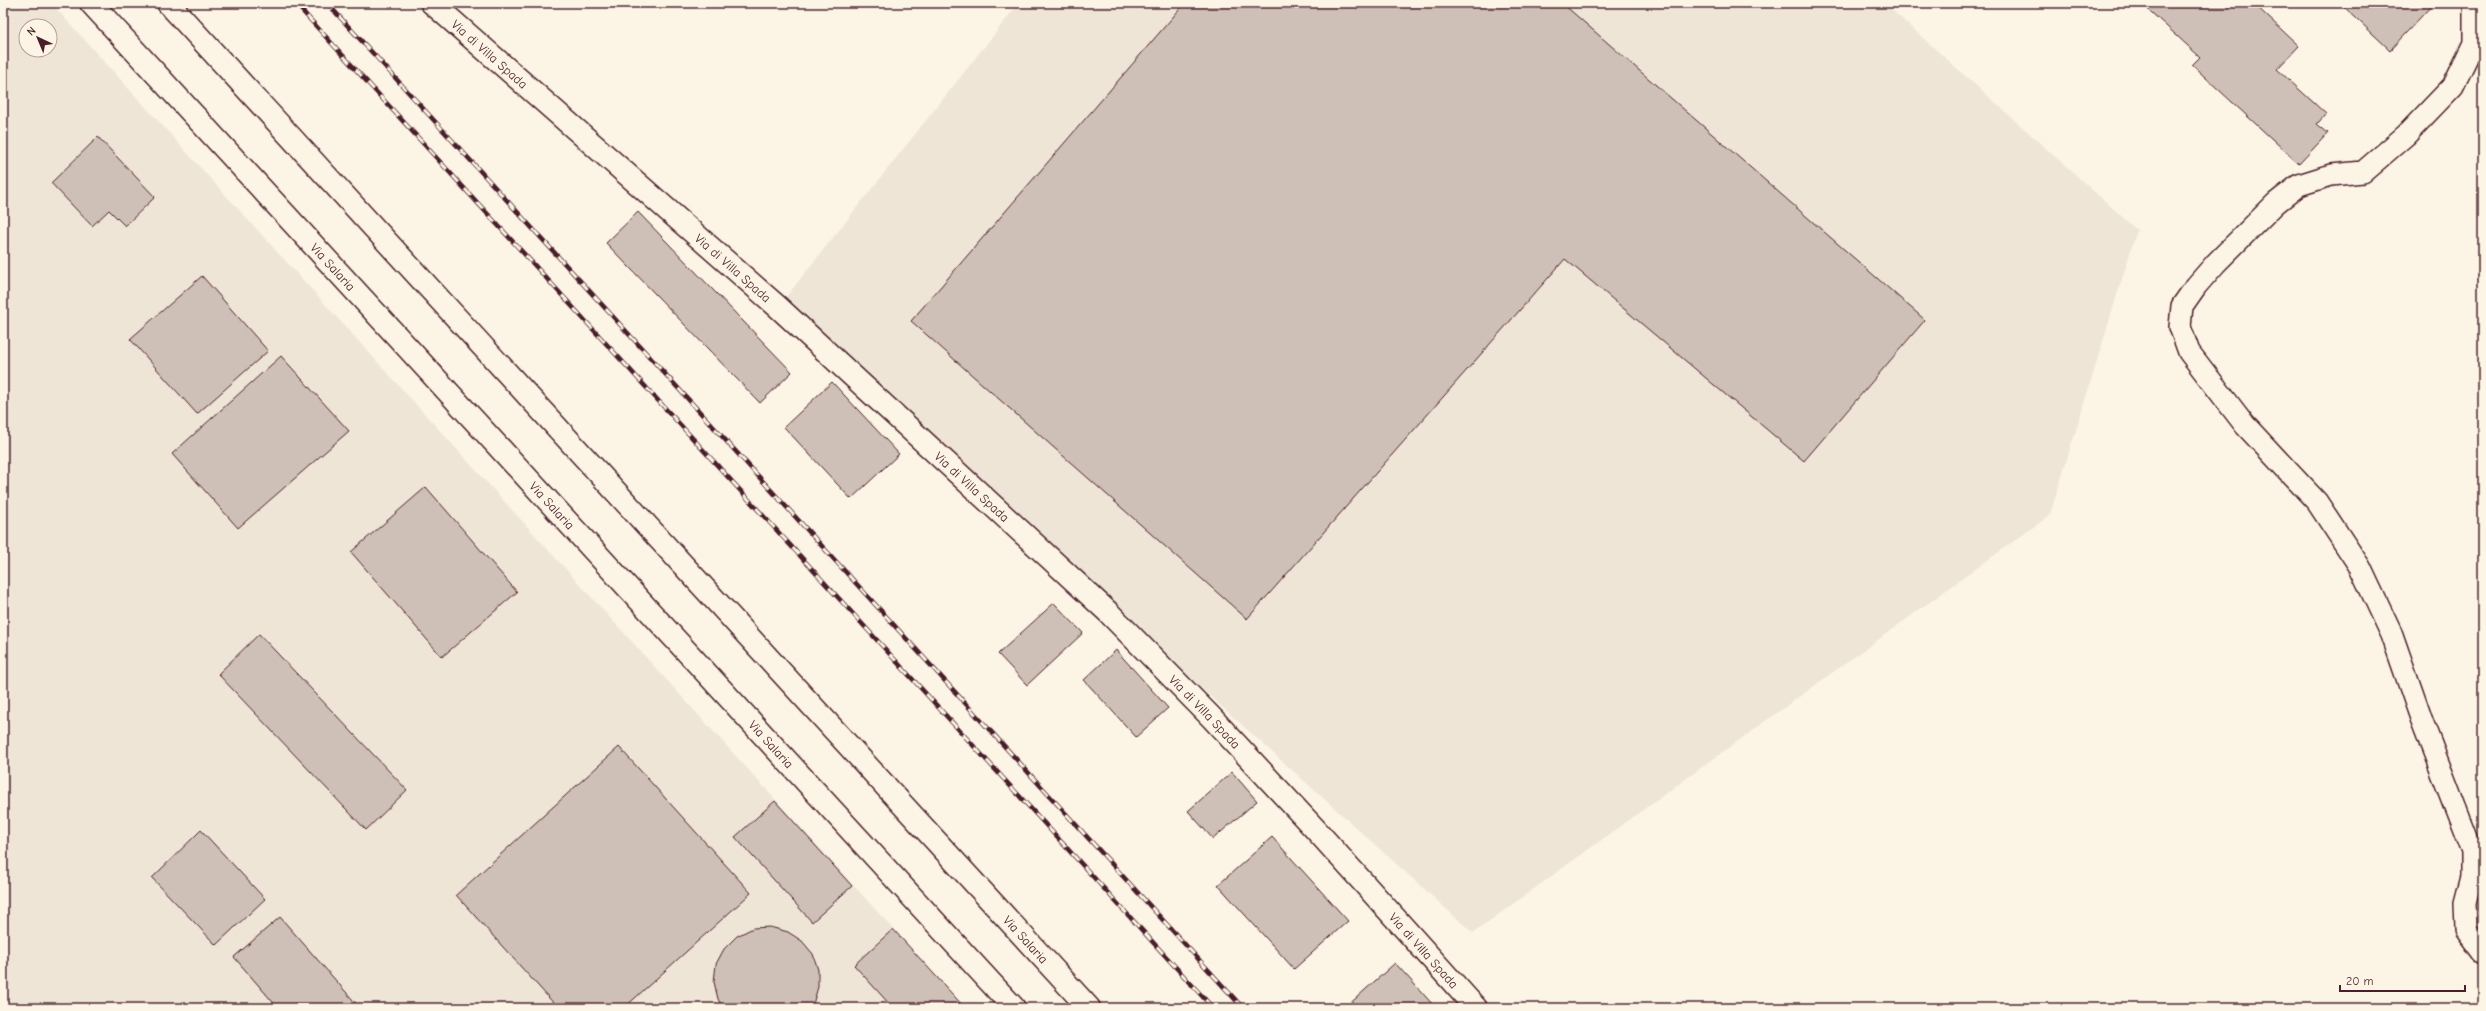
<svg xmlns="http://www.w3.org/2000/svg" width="2486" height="1011" font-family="'Comic Neue',sans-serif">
	<rect width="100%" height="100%" fill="#fcf5e5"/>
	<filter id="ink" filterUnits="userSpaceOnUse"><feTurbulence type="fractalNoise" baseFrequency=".025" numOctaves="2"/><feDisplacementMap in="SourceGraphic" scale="8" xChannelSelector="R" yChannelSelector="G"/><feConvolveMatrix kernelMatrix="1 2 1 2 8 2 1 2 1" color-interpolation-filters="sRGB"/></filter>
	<g filter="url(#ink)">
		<path fill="#eee5d7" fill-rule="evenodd" d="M3 3H51L965 1008H3ZM26 26H50V50H26Z
			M1019 3H1884L2137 230 2050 515 1473 933 778 307Z"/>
		<path fill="#cfc0b7" stroke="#4a1f2b" d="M1185 3H1562L1925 320 1804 461 1565 259 1247 619 911 321Z
			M2141 3H2253L2299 46 2277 69 2326 114 2317 124 2328 133 2299 164 2192 65 2200 57Z
			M2340 3H2434L2390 50Z
			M98 137 155 197 125 226 109 210 92 226 51 183Z
			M638 212 792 372 760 403 606 243Z
			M202 276 268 351 197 414 130 339Z
			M281 356 349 431 238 528 172 454Z
			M832 382 899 454 851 499 784 427Z
			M426 487 517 592 442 657 351 552Z
			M1054 603 1083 633 1027 685 998 654Z
			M259 634 407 790 366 830 218 674Z
			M1116 650 1168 708 1136 737 1084 680Z
			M619 747 751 893 624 1008H558L456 895Z
			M1232 772 1257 801 1213 839 1188 811Z
			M775 801 852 886 812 922 735 837Z
			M201 830 265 899 216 945 152 878Z
			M1272 837 1348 921 1294 969 1218 885Z
			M280 917 360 1008H278L234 957Z
			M770 927 788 932 802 941 813 954 818 970V987L813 1004 810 1008H723L718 999 714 982 716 964 724 949 737 936 753 928Z
			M893 929 965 1008H893L854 965Z
			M1395 963 1436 1008H1345Z"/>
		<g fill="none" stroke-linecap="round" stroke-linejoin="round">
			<g stroke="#4a1f2b" stroke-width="24">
				<path id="lane" d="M2474 3V43L2453 86 2406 135 2363 172 2331 175 2299 185 2276 203 2216 263 2196 286 2182 306 2180 327 2189 352 2245 425 2317 502 2360 567 2392 635 2422 721 2472 851V876L2465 903 2466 930 2483 953"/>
			</g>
			<g stroke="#4a1f2b" stroke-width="25">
				<g id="street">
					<path id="s1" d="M432 3 778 307 1108 612 1211 717 1316 830 1476 1008"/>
				</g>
			</g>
			<g stroke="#4a1f2b" stroke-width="25">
				<g id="primary">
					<path id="s2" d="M91 3 1014 1008"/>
					<path id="s3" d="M168 3 1089 1008"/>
				</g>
			</g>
			<use href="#lane" stroke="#fcf5e5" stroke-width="21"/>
			<use href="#street" stroke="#fcf5e5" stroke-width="22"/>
			<use href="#primary" stroke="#fcf5e5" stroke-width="22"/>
			<g stroke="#4a1f2b" stroke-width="4.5">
				<path id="rail" d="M295 3 1213 1008
					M327 3 1243 1008"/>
			</g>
			<use href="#rail" stroke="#fcf5e5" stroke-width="3" stroke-dasharray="9" stroke-linecap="butt"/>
		</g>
	</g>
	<g text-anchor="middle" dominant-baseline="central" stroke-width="4" stroke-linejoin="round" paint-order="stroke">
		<g font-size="13" fill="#4a1f2b" stroke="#fcf5e5">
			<text stroke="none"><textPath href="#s1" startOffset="77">Via di Villa Spada</textPath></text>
			<text stroke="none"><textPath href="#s2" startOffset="358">Via Salaria</textPath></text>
			<text stroke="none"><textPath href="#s1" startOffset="401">Via di Villa Spada</textPath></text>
			<text stroke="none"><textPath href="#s1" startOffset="725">Via di Villa Spada</textPath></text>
			<text stroke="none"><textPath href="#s2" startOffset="682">Via Salaria</textPath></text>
			<text stroke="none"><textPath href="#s1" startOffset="1049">Via di Villa Spada</textPath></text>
			<text stroke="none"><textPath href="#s2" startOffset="1006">Via Salaria</textPath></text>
			<text stroke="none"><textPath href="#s3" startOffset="1270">Via Salaria</textPath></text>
			<text stroke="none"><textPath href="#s1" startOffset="1373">Via di Villa Spada</textPath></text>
		</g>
	</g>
	<rect width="2486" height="1011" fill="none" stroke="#fcf5e5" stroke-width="16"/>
	<rect x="8" y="8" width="2470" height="995" fill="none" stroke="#4a1f2b" stroke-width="1.5" filter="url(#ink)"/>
	<g transform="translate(38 38) rotate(316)"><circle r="19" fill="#fcf5e5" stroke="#b59f9b"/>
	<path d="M0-3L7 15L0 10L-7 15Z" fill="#4a1f2b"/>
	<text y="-6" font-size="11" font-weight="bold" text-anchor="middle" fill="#4a1f2b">N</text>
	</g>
	<path d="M2340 985v6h125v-6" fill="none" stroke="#4a1f2b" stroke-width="2"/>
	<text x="2346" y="985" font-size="12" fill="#4a1f2b" stroke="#fcf5e5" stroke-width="3" paint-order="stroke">20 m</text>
</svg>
